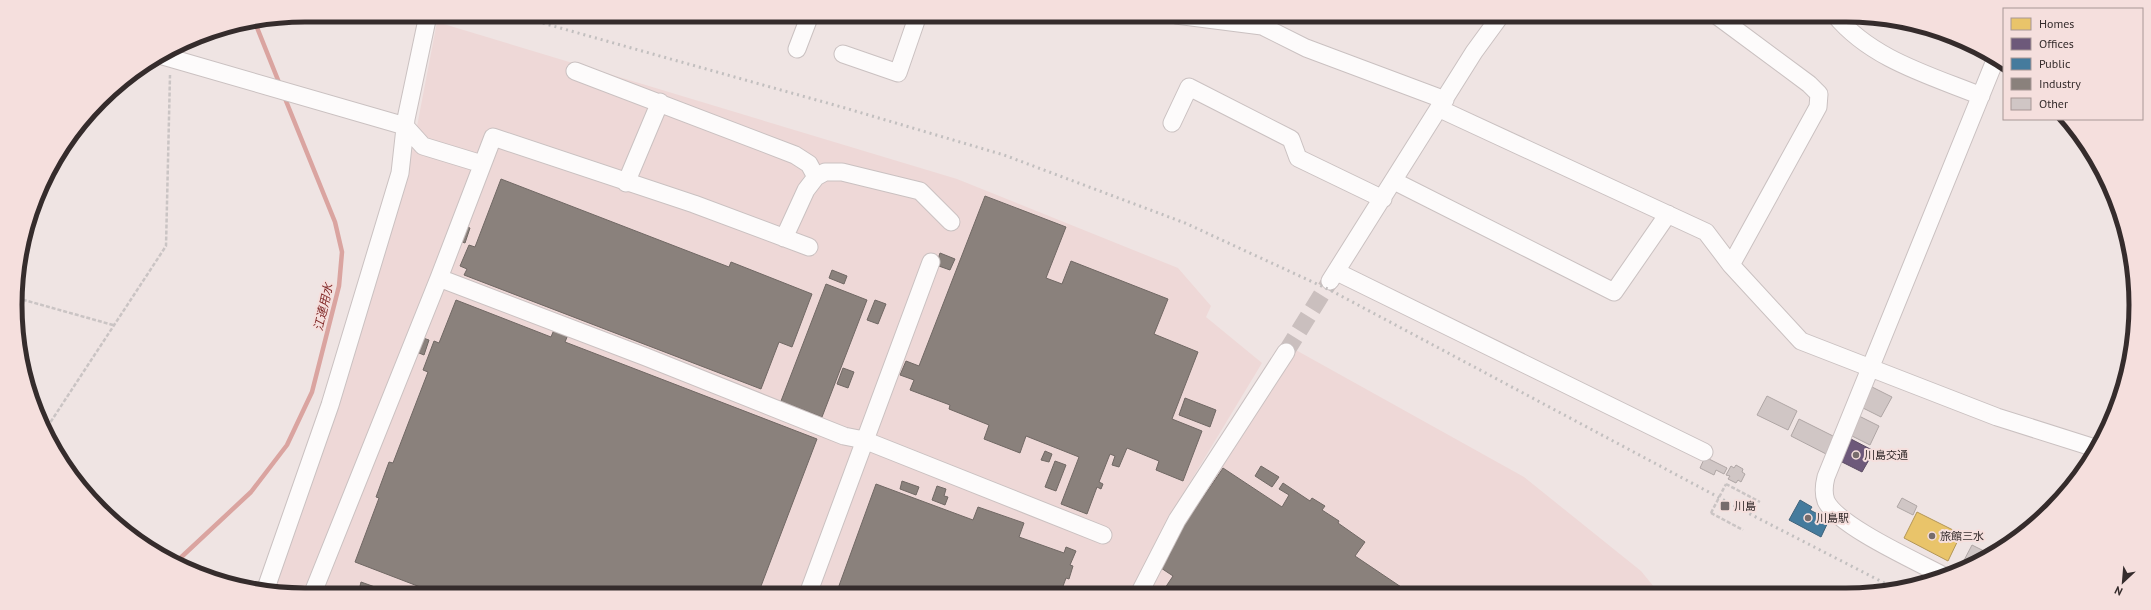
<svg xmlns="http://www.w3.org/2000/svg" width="2151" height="610" font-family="'PT Sans','Noto Sans JP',sans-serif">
	<rect width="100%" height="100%" fill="#efe4e3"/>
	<path fill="#eed8d7" d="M437 22 957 179 1178 268 1211 306 1206 317 1262 363 1169 517 1131 594 305 595 271 592 306 493 409 168Z
		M1294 349 1524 477 1641 571 1659 593 1145 594 1182 519Z"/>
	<path fill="#e9c46a" stroke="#b39657" d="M1917 512 1961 534 1948 561 1904 538Z"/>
	<path fill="#6d597a" stroke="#5c4c63" d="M1849 438 1874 451 1862 472 1838 460Z"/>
	<path fill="#457b9d" stroke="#40637b" d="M1800 500 1812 507 1810 510 1829 520 1821 537 1789 520Z"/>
	<path fill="#8a817c" stroke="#706864" d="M501 179 729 267 731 262 812 294 792 347 779 342 761 389 464 275 467 269 460 266 469 245 475 247Z
		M985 196 1066 227 1046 278 1062 284 1071 261 1168 299 1154 334 1198 352 1172 419 1202 431 1183 481 1156 470 1159 461 1127 448 1119 467 1112 465 1115 456 1110 454 1099 482 1103 484 1101 489 1097 487 1087 514 1061 504 1079 457 1026 436 1020 453 984 439 989 425 949 409 950 405 910 390 914 380 900 375 906 361 919 366Z
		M461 225 470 228 465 243 455 239Z
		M940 253 955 259 950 270 936 265Z
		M832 270 847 276 844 284 829 278Z
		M826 284 867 300 822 417 781 401Z
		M456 300 551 337 558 320 572 325 565 342 817 439 758 594 441 595 355 562 379 498 376 497 389 462 393 463 428 372 423 370 434 341 439 343Z
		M875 300 886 304 878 324 867 320Z
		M420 337 429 340 424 355 414 351Z
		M843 368 854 372 848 388 837 384Z
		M1185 398 1216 410 1210 427 1179 415Z
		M1045 451 1052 454 1049 462 1041 460Z
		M1055 461 1066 465 1056 491 1045 487Z
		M1261 466 1279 477 1272 487 1255 476Z
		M1223 468 1282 507 1289 495 1279 489 1283 483 1310 501 1312 498 1325 506 1322 510 1339 521 1338 523 1365 542 1355 556 1410 593 1161 594 1173 576 1161 568 1170 554 1178 534Z
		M902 481 919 487 916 495 900 489Z
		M876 484 973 520 978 507 1024 523 1019 537 1064 553 1066 547 1076 551 1070 565 1073 566 1069 579 1066 578 1062 589 1058 588 1055 594H836Z
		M937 486 946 489 944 496 948 497 945 505 932 500Z
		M361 582 389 592 387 595 360 586Z
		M405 587 425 595H402Z"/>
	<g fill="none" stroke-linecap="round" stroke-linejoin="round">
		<path stroke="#daa4a0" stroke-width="4.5" d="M254 20 280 85
			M175 563 251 492 287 445 312 392 339 286 342 252 335 222 284 96"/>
	</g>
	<path fill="#d0c6c5" stroke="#afa6a5" d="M1870 386 1892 397 1881 417 1859 406Z
		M1767 396 1797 411 1788 430 1757 415Z
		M1859 416 1879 426 1870 445 1850 435Z
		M1799 419 1839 439 1830 456 1791 436Z
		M1705 457 1727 468 1724 474 1716 470 1714 475 1700 468Z
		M1736 465 1743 469 1742 472 1745 474 1741 482 1738 480 1736 483 1728 479 1730 476 1726 475 1731 466 1734 468Z
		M1902 498 1917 506 1913 515 1897 507Z
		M1972 545 1990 554 1974 565 1962 569 1960 568Z"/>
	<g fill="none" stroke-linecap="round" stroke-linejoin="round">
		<path stroke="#cabfbe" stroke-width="17" stroke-dasharray="17 8" stroke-linecap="butt" d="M1286 352 1330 281"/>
		<g stroke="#cac1c1" stroke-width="19">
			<path id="minor" d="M1176 15 1262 26 1306 48 1445 100
				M1716 15 1809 84 1819 94 1818 107 1731 265
				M1835 15C1871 59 1929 75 1981 96
				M797 49 810 15
				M843 54 898 73 918 15
				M163 56 405 126 423 146 482 164
				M575 71 795 155 809 164 816 177
				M1440 109 1706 232 1731 265 1801 341 1997 417 2095 448
				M1172 123 1189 87 1291 139 1298 158 1383 199
				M1394 181 1614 292 1668 214
				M626 183 660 102
				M784 238 806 190 816 177 825 172H842L920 191 951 222
				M1337 272 1704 452
				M439 278 646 357 844 436 864 440 1103 535
				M1330 281 1474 52 1501 15
				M1942 575C1916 561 1838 526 1826 501 1823 493 1824 485 1826 477L1996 58
				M265 591 330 405 400 173 406 119 428 15
				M808 594 931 262
				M1139 594 1177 520 1286 352
				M312 595 439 278 493 137 694 204 809 247"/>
		</g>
		<path stroke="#cac4c4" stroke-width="2.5" stroke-dasharray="4 2" stroke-linecap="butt" d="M17 298 113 325
			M44 432 166 246 170 75
			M1726 484 1760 502
			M1711 513 1743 530"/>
		<use href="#minor" stroke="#fdfbfb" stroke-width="17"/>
		<path stroke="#c2bfbf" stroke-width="3" stroke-dasharray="2 4" stroke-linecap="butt" d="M514 15 845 108 1004 155 1185 223 1330 290 1750 514 1896 589"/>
		<path stroke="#cac4c4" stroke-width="2.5" stroke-dasharray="4 2" stroke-linecap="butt" d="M1711 513 1726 484"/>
	</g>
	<g fill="#766c6c" stroke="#f5dfdd" stroke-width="1.5">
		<circle cx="1856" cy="455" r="4"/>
		<rect x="1720" y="501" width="10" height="10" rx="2"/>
		<circle cx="1808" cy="518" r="4"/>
		<circle cx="1932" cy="536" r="4"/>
	</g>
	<g text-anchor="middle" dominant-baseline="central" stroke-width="4" stroke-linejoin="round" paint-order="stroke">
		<g font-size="11" fill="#352c2c" stroke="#f5dfdd" text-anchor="start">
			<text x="1864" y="455">川島交通</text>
			<text x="1734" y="506">川島</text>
			<text x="1816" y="518">川島駅</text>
			<text x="1940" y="536">旅館三水</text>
		</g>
		<g font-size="12" font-style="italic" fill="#842d2c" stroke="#f5dfdd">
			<text transform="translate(323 307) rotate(-77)">江連用水</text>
		</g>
	</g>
	<path d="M0 0H2151V610H0ZM305 22H1846A283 283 0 0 1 2129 305V305A283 283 0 0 1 1846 588H305A283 283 0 0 1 22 305V305A283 283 0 0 1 305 22Z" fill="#f5dfdd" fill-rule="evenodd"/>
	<path fill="none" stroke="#352c2c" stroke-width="5" d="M305 22H1846A283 283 0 0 1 2129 305V305A283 283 0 0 1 1846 588H305A283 283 0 0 1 22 305V305A283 283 0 0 1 305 22Z"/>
	<rect x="2003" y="8" width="140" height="112" fill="#f5dfdd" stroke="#a89796"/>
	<rect x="2011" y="18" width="20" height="12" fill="#e9c46a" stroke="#a89796"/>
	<text x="2039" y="28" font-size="12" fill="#352c2c">Homes</text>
	<rect x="2011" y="38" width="20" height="12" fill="#6d597a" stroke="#a89796"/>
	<text x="2039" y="48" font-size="12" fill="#352c2c">Offices</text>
	<rect x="2011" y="58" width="20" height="12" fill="#457b9d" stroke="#a89796"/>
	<text x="2039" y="68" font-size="12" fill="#352c2c">Public</text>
	<rect x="2011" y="78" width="20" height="12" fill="#8a817c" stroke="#a89796"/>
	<text x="2039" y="88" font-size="12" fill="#352c2c">Industry</text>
	<rect x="2011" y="98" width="20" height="12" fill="#d0c6c5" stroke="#a89796"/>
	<text x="2039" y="108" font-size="12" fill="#352c2c">Other</text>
	<g transform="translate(2123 582) rotate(206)" stroke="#f5dfdd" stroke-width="3" paint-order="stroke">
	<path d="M0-3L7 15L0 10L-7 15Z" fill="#352c2c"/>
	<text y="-6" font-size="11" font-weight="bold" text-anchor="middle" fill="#352c2c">N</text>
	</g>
</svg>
